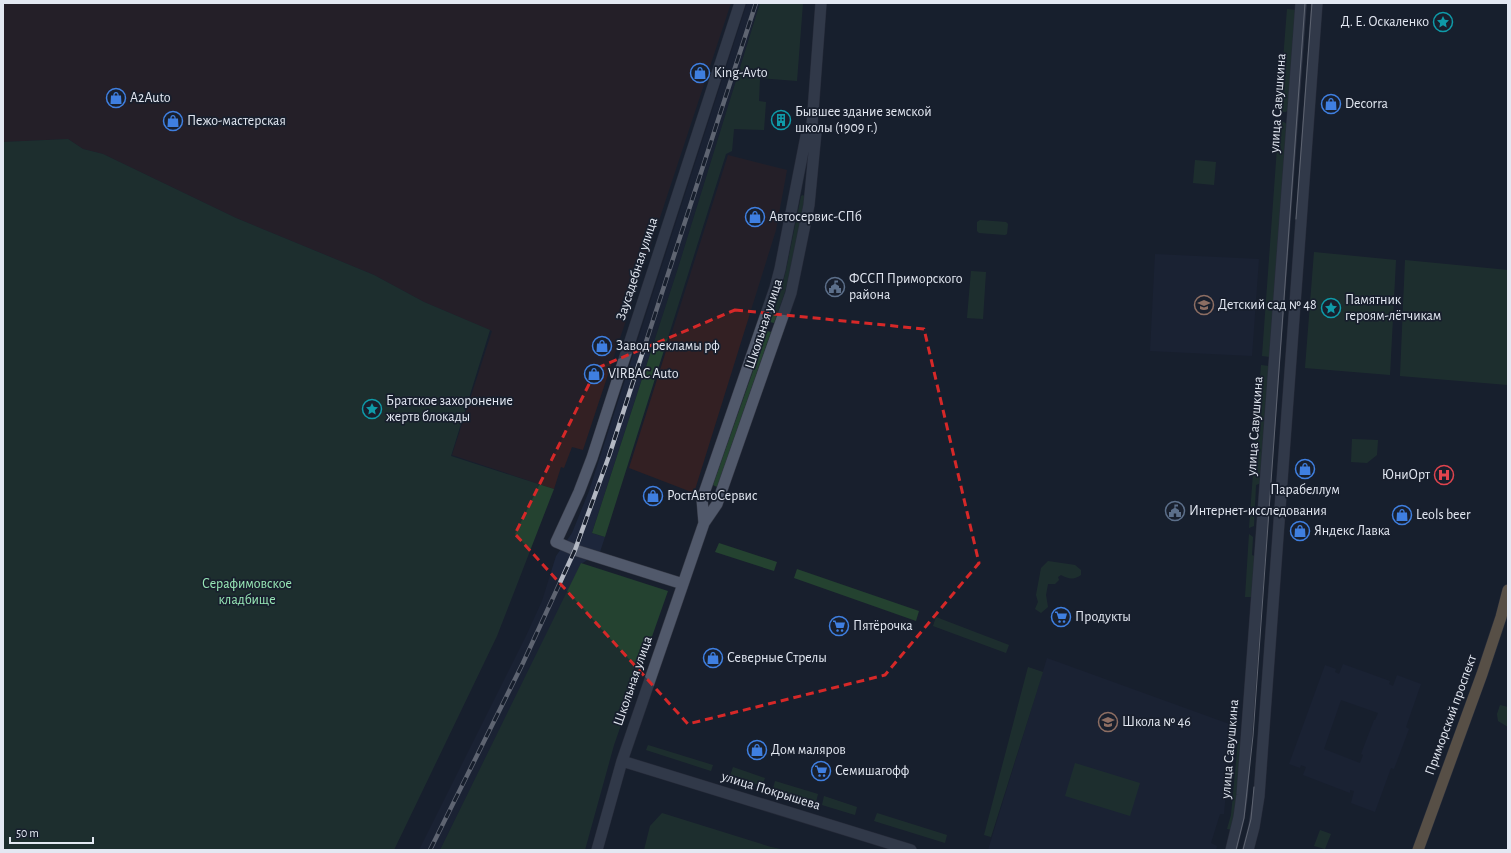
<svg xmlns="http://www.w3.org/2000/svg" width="1511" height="853" font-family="'Alegreya Sans',sans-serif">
	<rect width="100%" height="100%" fill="#181f2d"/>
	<path fill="#1d263b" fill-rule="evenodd" d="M747 3H760L678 268 592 533 605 537 600 552 581 564 440 850H419L526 636 542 601 556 556 572 533 589 491Z
		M1155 254 1259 259 1252 356 1150 351Z
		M1047 658 1232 725 1224 814H1220L1211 843 1217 846 1216 850H988Z
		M1343 664 1390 681 1389 684 1393 686 1397 675 1421 684 1406 727 1409 729 1394 769 1391 768 1375 812 1351 803 1354 791 1350 790V793L1303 775 1306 767 1301 765 1300 768 1289 764 1325 665 1336 669 1335 672 1339 674ZM1341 700 1378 713 1375 720H1374L1361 754 1363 755 1360 763 1324 749Z"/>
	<path fill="#332023" d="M3 3H731L583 450 572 447 564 468 561 467 554 489 452 455 492 331 424 302 374 275 236 218 103 154 83 149 68 139 3 142Z
		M728 155 787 170 776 230 694 493 629 468Z"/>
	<path fill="#244230" d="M760 3H803L797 81 760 78 759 101 766 102 764 130 734 129 732 151 726 154 605 537 592 533 678 268Z
		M1287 9 1296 10 1288 110 1286 112H1279Z
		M1279 120 1282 121 1287 124 1270 357 1262 356Z
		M68 139 83 149 103 154 236 218 374 275 424 302 490 330 451 456 554 489 497 636 394 850H8L3 849V142Z
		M1195 160 1216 162 1214 185 1193 183Z
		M803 195 805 197 791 270 785 292 774 323 770 322 781 290 786 270 801 196Z
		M980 220 1006 222 1008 224 1007 234 1005 235 979 233 977 231V222Z
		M1314 252 1396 260 1390 375 1305 368Z
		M1405 260 1508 270V385L1400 376Z
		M971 271 986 272 983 319 967 318Z
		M767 331 771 332 717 487 713 485Z
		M1261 365 1269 366 1261 483 1256 485 1254 526 1249 528Z
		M1352 439 1378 440 1377 455 1367 463 1351 462Z
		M1249 534 1253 537 1252 555 1256 557 1253 597H1245Z
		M719 543 777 562 774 571 715 552Z
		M1048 561 1075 565 1081 570V575C1074 580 1069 579 1061 575L1058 577 1059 580 1055 584H1048L1046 595 1048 607 1041 613 1035 609 1038 602 1036 595 1041 568Z
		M581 563 668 591 614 745 585 850H440Z
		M797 569 919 611 916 621 794 578Z
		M936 617 1009 645 1006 653 933 626Z
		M1028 667 1043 672 991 837 984 835Z
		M1500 705 1508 707V727L1498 721 1497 714Z
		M1238 741 1242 742 1233 830 1227 829 1231 815Z
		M648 745 713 765 711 771 646 750Z
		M1075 763 1140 783 1130 816 1065 796Z
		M733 767 765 778 762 786 730 776Z
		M775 781 818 794 816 802 773 789Z
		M824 796 857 807 855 815 822 805Z
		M662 813 771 847 786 850H644L650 826Z
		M877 813 947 835 945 843 874 821Z
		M1320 830 1331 834 1325 849 1314 846Z"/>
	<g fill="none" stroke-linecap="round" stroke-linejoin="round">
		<g stroke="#353946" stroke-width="12">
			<path id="tertiary" d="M704 523 702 499 775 288 780 269 807 131 812 125 821 3
				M683 584 575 550 556 542 579 492 592 458 740 3
				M622 761 911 850
				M597 850 622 761 704 523 717 504 791 293 809 205 816 132 812 125"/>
		</g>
		<g stroke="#353946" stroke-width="12">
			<path id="secondary" d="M1231 850 1239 817 1242 795 1301 3
				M1248 850 1254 827 1259 796 1317 3"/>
		</g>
		<g stroke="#353946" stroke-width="12">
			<path id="primary" d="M1418 850 1482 674 1501 617 1508 590"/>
		</g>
		<use href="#tertiary" stroke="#51596b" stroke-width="11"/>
		<use href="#secondary" stroke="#51596b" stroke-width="11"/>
		<use href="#primary" stroke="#a48a64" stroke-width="11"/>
		<path stroke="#b3b8c3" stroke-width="1" d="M1296 219 1312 3
			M1236 850 1244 818 1253 736 1305 3
			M1243 850 1251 819 1254 787"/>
		<g stroke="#b3b8c3" stroke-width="4.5">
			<path id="rail" d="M430 850 523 663 575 550 609 456 756 3"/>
		</g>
		<use href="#rail" stroke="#181f2d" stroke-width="3" stroke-dasharray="9" stroke-linecap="butt"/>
	</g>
	<path d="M0 0H1511V853H0ZM735 310 924 329 979 563 885 675 688 724 515 534 597 368Z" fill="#181f2d" fill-opacity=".55" fill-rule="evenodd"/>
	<path fill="none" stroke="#d62828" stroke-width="3" stroke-dasharray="8 5" stroke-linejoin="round" d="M735 310 924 329 979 563 885 675 688 724 515 534 597 368Z"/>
	<defs>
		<g id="sight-ring" transform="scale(1)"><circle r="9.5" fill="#181f2d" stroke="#0f9aa8" stroke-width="1.5"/><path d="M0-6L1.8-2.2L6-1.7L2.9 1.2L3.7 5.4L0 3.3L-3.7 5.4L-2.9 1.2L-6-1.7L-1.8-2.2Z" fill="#0f9aa8"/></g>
		<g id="shop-ring" transform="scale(1)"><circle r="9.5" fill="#181f2d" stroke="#3f7fe0" stroke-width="1.5"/><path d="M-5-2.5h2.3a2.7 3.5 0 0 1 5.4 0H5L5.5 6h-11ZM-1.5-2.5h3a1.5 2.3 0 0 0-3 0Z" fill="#3f7fe0"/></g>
		<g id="building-ring" transform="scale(1)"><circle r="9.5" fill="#181f2d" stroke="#0f9aa8" stroke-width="1.5"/><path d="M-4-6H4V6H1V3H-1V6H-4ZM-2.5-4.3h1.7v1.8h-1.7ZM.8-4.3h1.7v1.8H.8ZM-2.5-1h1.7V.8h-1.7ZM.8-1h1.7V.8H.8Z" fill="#0f9aa8"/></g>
		<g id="civic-ring" transform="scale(1)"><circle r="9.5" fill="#181f2d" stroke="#5c6f8a" stroke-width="1.5"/><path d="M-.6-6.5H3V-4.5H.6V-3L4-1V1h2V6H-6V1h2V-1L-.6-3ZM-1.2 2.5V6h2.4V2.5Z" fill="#5c6f8a"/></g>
		<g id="school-ring" transform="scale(1)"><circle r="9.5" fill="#181f2d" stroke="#8d6e63" stroke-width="1.5"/><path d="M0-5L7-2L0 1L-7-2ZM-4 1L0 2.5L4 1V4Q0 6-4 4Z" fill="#8d6e63"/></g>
		<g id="hospital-ring" transform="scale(1)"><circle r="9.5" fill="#181f2d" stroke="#e0444e" stroke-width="1.5"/><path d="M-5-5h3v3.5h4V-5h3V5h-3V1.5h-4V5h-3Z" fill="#e0444e"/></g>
		<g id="supermarket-ring" transform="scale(1)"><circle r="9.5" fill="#181f2d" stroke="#3f7fe0" stroke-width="1.5"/><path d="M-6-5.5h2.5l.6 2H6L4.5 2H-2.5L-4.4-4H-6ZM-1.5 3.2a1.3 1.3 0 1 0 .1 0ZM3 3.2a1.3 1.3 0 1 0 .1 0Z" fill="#3f7fe0"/></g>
	</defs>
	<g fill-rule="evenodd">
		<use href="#sight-ring" x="1443" y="22"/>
		<use href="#shop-ring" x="700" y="73"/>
		<use href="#shop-ring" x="116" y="98"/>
		<use href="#shop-ring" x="1331" y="104"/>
		<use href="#building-ring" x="781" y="120"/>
		<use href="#shop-ring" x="173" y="121"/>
		<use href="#shop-ring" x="755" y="217"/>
		<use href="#civic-ring" x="835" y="287"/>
		<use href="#school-ring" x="1204" y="305"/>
		<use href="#sight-ring" x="1331" y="308"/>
		<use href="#shop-ring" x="602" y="346"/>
		<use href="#shop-ring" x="594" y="374"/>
		<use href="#sight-ring" x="372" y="409"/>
		<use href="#shop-ring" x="1305" y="469"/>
		<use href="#hospital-ring" x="1444" y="475"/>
		<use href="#shop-ring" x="653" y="496"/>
		<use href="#civic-ring" x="1175" y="511"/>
		<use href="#shop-ring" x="1402" y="515"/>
		<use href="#shop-ring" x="1300" y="531"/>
		<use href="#supermarket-ring" x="1061" y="617"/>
		<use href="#supermarket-ring" x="839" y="626"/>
		<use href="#shop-ring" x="713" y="658"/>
		<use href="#school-ring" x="1108" y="722"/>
		<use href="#shop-ring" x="757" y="750"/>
		<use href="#supermarket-ring" x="821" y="771"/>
	</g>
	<g text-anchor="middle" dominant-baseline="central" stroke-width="3.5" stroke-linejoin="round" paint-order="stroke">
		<g font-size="14" fill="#e3e8f2" stroke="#181f2d" text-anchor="start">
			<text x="1429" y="22" text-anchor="end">Д. Е. Оскаленко</text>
			<text x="714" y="73">King-Avto</text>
			<text x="130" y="98">A2Auto</text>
			<text x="1345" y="104">Decorra</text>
			<text x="795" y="112">Бывшее здание земской<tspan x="795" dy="16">школы (1909 г.)</tspan></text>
			<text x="187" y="121">Пежо-мастерская</text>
			<text x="769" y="217">Автосервис-СПб</text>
			<text x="849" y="279">ФССП Приморского<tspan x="849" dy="16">района</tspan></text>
			<text x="1345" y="300">Памятник<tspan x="1345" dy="16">героям-лётчикам</tspan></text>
			<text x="1218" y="305">Детский сад № 48</text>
			<text x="616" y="346">Завод рекламы рф</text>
			<text x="608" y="374">VIRBAC Auto</text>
			<text x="386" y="401">Братское захоронение<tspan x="386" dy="16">жертв блокады</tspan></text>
			<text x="1430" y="475" text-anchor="end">ЮниОрт</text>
			<text x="1305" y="490" text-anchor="middle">Парабеллум</text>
			<text x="667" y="496">РостАвтоСервис</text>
			<text x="1189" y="511">Интернет-исследования</text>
			<text x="1416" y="515">Leols beer</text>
			<text x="1314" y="531">Яндекс Лавка</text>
			<text x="1075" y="617">Продукты</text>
			<text x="853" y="626">Пятёрочка</text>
			<text x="727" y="658">Северные Стрелы</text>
			<text x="1122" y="722">Школа № 46</text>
			<text x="771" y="750">Дом маляров</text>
			<text x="835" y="771">Семишагофф</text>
		</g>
		<g font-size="14" fill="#e3e8f2" stroke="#181f2d">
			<text transform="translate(1278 103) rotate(-86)">улица Савушкина</text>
			<text transform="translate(637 269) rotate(-72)">Заусадебная улица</text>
			<text transform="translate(764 324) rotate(-72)">Школьная улица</text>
			<text transform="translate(1255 426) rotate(-86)">улица Савушкина</text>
			<text transform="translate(633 681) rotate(-71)">Школьная улица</text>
			<text transform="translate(1451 715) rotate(-70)">Приморский проспект</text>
			<text transform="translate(1230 749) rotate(-85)">улица Савушкина</text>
			<text transform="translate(771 791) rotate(17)">улица Покрышева</text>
		</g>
		<g font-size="14" fill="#98e8b7" stroke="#181f2d">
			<text x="247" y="584">Серафимовское<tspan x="247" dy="16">кладбище</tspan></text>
		</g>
	</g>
	<rect width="1511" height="853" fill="none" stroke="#e3e8f2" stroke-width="8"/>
	<path d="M10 837v6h83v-6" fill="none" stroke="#e3e8f2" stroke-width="2"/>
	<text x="16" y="837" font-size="12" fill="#e3e8f2" stroke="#181f2d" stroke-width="3" paint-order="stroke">50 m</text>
</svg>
